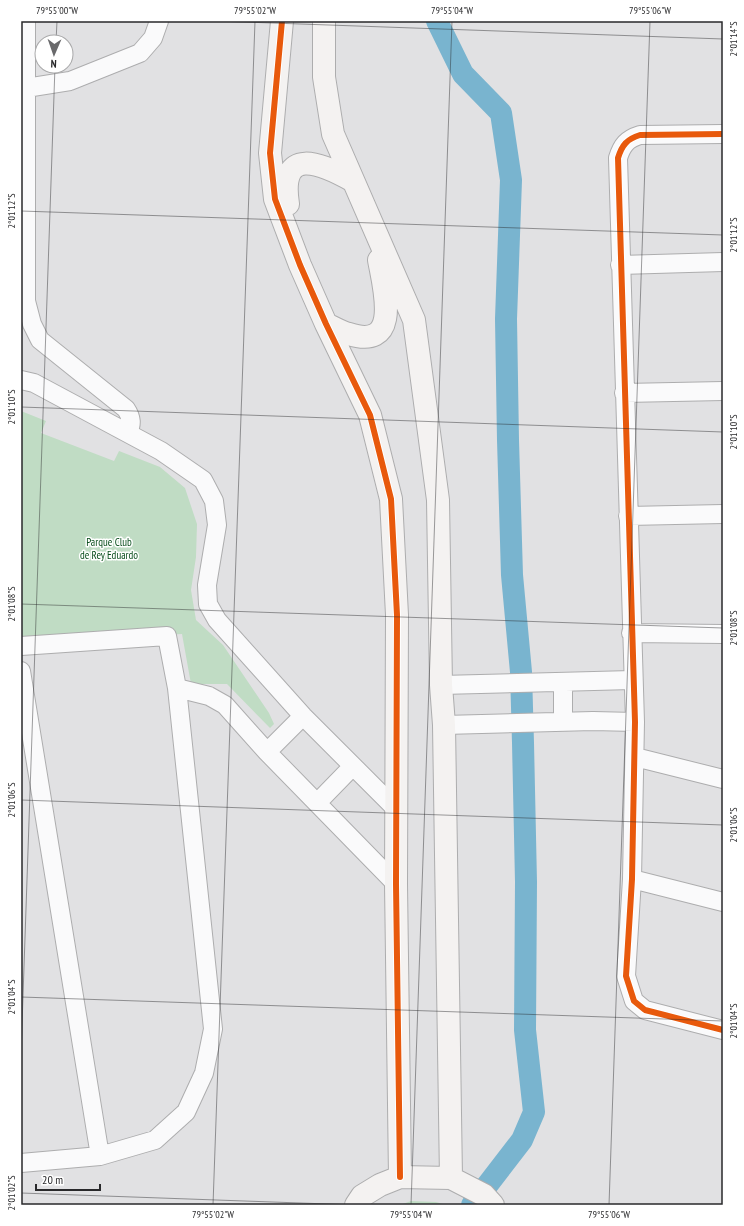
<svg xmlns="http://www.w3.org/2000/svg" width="744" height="1226" font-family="'PT Sans Narrow',sans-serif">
	<rect width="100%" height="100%" fill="#e1e1e3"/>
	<path fill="#c0dcc4" d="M21 411 46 421 41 433 114 461 119 451 160 467 185 488 197 524 196 557 191 590 196 620 223 645 269 713 274 724 270 728 227 684H191L182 634 21 643Z
		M411 1201 436 1202 446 1205H400Z"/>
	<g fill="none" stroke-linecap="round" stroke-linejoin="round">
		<path stroke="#79b4cf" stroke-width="22" d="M437 21 463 74 501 113 511 180 506 319 508 440 512 575 521 672 523 743 526 882 525 1030 534 1112 522 1140 472 1205"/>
		<g stroke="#adadae" stroke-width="20">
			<path id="street" d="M26 21V301L32 324 40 340 126 409C132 418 132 424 128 433
				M26 88 70 81 140 53 153 38 159 21
				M723 134 640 135C627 139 622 145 618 158L635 722 632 879 626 976 634 1001 645 1010 723 1030
				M620 265 723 262
				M21 380 34 383 161 451 203 480 214 501 217 525 207 585 208 604 217 620 303 716 397 810
				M624 393 723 391
				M628 516 723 514
				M631 633 723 634
				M21 646 167 636 177 688 213 1029 204 1073 186 1112 155 1140 100 1156 21 1163
				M21 671 100 1156
				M563 683V721
				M441 685 632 680
				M177 688 209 696 225 705 267 752 396 884
				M444 725 593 721 635 722
				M267 752 303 716
				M635 757 723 779
				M317 803 353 766
				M632 879 723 902"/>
		</g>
		<g stroke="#adadae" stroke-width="24">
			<path id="secondary" d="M282 21 270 153 275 199 300 265 326 324 370 415 391 499 397 615 396 884 400 1177
				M324 21V77L333 134 414 320 438 500 441 685 444 725 451 1178
				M288 204C279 145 321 163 353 181
				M326 324C333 327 341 332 349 334 402 351 384 288 379 260
				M356 1205 362 1196 380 1185 400 1177 451 1178 484 1195 493 1205"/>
		</g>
		<use href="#street" stroke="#fafafb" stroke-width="18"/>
		<use href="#secondary" stroke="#f4f2f1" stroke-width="22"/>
		<g stroke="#fff" stroke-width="8">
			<path id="cycleway" d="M282 21 270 153 275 199 300 265 326 324 370 415 391 499 397 615 396 884 400 1177
				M723 134 640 135C627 139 622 145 618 158L635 722 632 879 626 976 634 1001 645 1010 723 1030"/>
		</g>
		<use href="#cycleway" stroke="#e8590c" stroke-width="6"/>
	</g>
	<path fill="none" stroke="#29292b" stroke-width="1" stroke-opacity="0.45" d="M216 21 723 39M56 42 57 21M21 211 723 235M21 407 723 432M21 604 723 628M21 800 723 825M21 997 723 1021M21 1054 55 66M21 1193 356 1205M213 1205 255 21M411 1205 452 21M609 1205 650 21"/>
	<g text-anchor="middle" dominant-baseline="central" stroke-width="3" stroke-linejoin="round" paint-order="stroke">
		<g font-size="11" fill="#084d1b" stroke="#fff">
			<text x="109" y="542">Parque Club<tspan x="109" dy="13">de Rey Eduardo</tspan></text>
		</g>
	</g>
	<rect width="744" height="1226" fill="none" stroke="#ffffff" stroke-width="44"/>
	<g transform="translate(54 54) rotate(182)"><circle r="19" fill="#ffffff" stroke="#a9a9aa"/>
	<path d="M0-3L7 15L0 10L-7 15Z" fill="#69696b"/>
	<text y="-6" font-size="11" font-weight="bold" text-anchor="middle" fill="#29292b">N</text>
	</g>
	<path d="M36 1184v6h64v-6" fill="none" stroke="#29292b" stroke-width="2"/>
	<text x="42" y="1184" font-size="12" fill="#29292b" stroke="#ffffff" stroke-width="3" paint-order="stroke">20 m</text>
	<rect x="22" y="22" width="700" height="1182" fill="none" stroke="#29292b" stroke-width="1.5"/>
	<g font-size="10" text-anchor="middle" fill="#29292b">
		<text x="57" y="14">79°55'00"W</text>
		<text x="255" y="14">79°55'02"W</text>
		<text x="452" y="14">79°55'04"W</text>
		<text x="650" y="14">79°55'06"W</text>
		<text transform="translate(733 39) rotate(-90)" y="4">2°01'14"S</text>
		<text transform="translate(11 211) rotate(-90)" y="4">2°01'12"S</text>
		<text transform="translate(733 235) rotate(-90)" y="4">2°01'12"S</text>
		<text transform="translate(11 407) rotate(-90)" y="4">2°01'10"S</text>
		<text transform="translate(733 432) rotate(-90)" y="4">2°01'10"S</text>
		<text transform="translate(11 604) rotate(-90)" y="4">2°01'08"S</text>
		<text transform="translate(733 628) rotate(-90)" y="4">2°01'08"S</text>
		<text transform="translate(11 800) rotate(-90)" y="4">2°01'06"S</text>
		<text transform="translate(733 825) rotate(-90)" y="4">2°01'06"S</text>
		<text transform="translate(11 997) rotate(-90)" y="4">2°01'04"S</text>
		<text transform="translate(733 1021) rotate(-90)" y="4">2°01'04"S</text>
		<text transform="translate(11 1193) rotate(-90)" y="4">2°01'02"S</text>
		<text x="213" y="1218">79°55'02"W</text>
		<text x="411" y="1218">79°55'04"W</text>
		<text x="609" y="1218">79°55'06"W</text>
	</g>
</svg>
